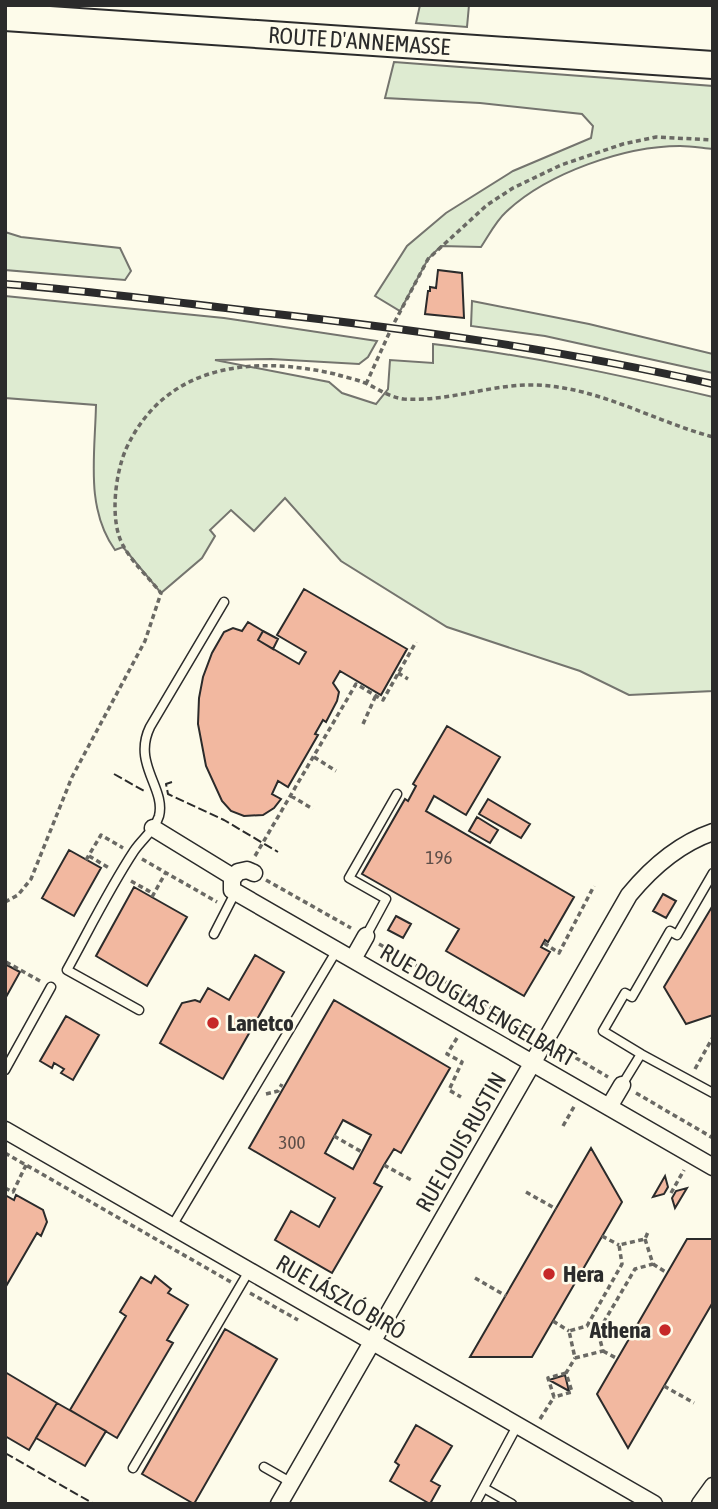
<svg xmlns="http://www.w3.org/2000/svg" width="718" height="1509" font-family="'Asap Condensed',sans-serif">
	<rect width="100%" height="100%" fill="#fdfbea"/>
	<path fill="#deebd1" stroke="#74746e" stroke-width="2" d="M420 5H469L467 27 416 23Z
		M394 62 713 86V149C702 148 691 146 680 146 625 146 547 173 506 212 496 221 489 235 481 247L441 246 428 259 400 311 375 296 407 246 446 213 513 171 591 138 593 126 582 114 480 103 385 98Z
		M5 232 21 237 120 248 131 271 125 280 5 270Z
		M5 296 224 318 377 341 368 357 359 364 271 359 215 360 329 382 342 393 376 404 388 389 390 360 433 363V344C527 355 620 375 713 397V691L629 695 580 671 447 627 341 561 285 498 254 531 231 510 210 530 215 536 202 558 161 593 123 547 115 550C85 508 95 455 96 405L5 398Z
		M472 301 589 324 713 354V373L545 336 471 326Z"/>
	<path fill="#f2b8a0" stroke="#2b2b2b" stroke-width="2" fill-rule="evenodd" d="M438 270 462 273 464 318 425 314 428 291H430V287L436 288Z
		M304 589 407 649 381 695 340 671 333 683 339 692 337 701 326 722 323 720 315 734 318 735 288 787 278 781 272 794 281 799 274 808 263 815 244 816 231 811 222 801 206 766 198 724 199 698 203 677 212 653 224 632 233 628 242 631 248 622 263 631 258 640 299 664 306 652 277 635Z
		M263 631 278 639 273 649 258 640Z
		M447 726 500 757 466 815 434 796 426 811 574 897 548 942 545 940 541 947 550 952 524 996 446 951 459 929 362 874 405 799 408 801 416 786 413 784Z
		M488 799 530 824 521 838 479 814Z
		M477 817 498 830 490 843 469 831Z
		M69 850 101 868 74 916 42 898Z
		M134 887 187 917 147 986 96 956Z
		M663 894 676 901 666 918 653 911Z
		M713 905V1015L686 1024 664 987Z
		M396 916 411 924 403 938 388 930Z
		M255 955 284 972 223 1079 160 1043 182 1003 195 1000 200 1002 208 988 229 1000Z
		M5 964 20 972 5 999Z
		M334 1000 450 1068 401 1153 394 1149 384 1165 374 1183 382 1187 332 1273 275 1240 291 1211 319 1227 335 1198 249 1148ZM343 1120 371 1135 353 1169 325 1153Z
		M66 1016 99 1035 73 1080 61 1073 64 1069 54 1063 52 1068 40 1061Z
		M591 1148 622 1202 532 1357H470Z
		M665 1176 668 1187 664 1194 653 1197Z
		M687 1188 675 1208 672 1198 676 1191Z
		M5 1195 14 1200 16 1195 43 1210 47 1222 41 1236 37 1233 5 1288Z
		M687 1239H713V1302L628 1448 597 1394Z
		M155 1276 171 1289 168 1293 188 1305 167 1340 173 1343 117 1438 70 1410 126 1316 120 1312 141 1277 151 1283Z
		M225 1329 277 1359 194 1504 142 1474Z
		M5 1372 57 1403 29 1450 5 1436Z
		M565 1375 569 1391 549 1380Z
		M57 1403 106 1431 85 1466 36 1438Z
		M416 1425 452 1446 431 1481 440 1486 430 1504 390 1481 399 1465 395 1462Z"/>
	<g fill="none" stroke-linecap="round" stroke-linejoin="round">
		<g stroke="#2b2b2b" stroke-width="11">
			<path id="service" d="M214 934 235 893
				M366 936 386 899 349 878 397 794
				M139 1010 67 970C89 930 109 889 134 851 142 839 155 830 159 816 166 788 132 764 150 727L224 602
				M641 1054 603 1031 625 993 632 997 670 931 677 935 713 873
				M5 1070 51 987
				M622 1085 641 1054 713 1093
				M172 1226 337 950
				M264 1467 292 1483
				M133 1468 249 1271
				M484 1488 512 1504
				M475 1504 517 1426"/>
		</g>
		<g stroke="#2b2b2b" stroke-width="19">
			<path id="minor" d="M153 828 233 877
				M254 873 247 870 238 872 232 879V890L713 1167
				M353 959 366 936
				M609 1107 622 1085
				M5 1130 654 1504
				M279 1504 629 895C652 867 678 844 713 832
				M700 1504 713 1486"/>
		</g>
		<g stroke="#2b2b2b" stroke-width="30">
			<g id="primary">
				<path id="s1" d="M5 17 713 65"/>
			</g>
		</g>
		<path stroke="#6a6964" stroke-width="3.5" stroke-dasharray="5 3.5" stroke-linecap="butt" d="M366 384 392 327 428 259 487 205 513 188 561 165 623 144 656 137 713 140
			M398 673 408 679
			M363 724 376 695
			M314 757 336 771
			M291 796 313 809
			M89 856 109 868
			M255 856 356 684 383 700 416 642
			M142 859 217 902
			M86 860 101 835 123 848
			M266 880 351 928
			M131 881 154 894
			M152 897 166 872
			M5 902 18 895 31 879 72 777 145 641 161 593C149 578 133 563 124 547 109 523 115 474 126 449 165 364 252 355 335 374 344 377 356 379 365 383 379 389 388 397 404 399 448 402 491 384 535 385 599 387 653 421 713 437
			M544 943 559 953 594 886
			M379 944 533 1032
			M6 962 40 981
			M457 1038 447 1054 462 1062 449 1090 461 1097
			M561 1049 608 1077
			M695 1069 713 1037
			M636 1093 713 1138
			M266 1094 278 1091 282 1084
			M563 1126 575 1105
			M334 1136 362 1152
			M5 1153 231 1282
			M384 1165 413 1181
			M5 1188 13 1192 26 1165
			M526 1192 556 1209
			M671 1193 684 1170
			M602 1236 619 1245
			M645 1239 653 1264 635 1269 598 1332 603 1351 575 1358 569 1331 587 1326 622 1264 619 1245 645 1239 648 1232
			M653 1264 667 1273
			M475 1278 506 1296
			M250 1293 298 1320
			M553 1321 569 1331
			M603 1351 618 1359
			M566 1373 548 1378 554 1397 572 1392 566 1373 575 1358
			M664 1386 694 1403
			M540 1419 554 1397"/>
		<use href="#service" stroke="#fdfbea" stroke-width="8"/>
		<use href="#minor" stroke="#fdfbea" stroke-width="16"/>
		<use href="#primary" stroke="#fdfbea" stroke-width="26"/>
		<g stroke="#2b2b2b" stroke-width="8">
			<path id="rail" d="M5 284C90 291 174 302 258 312 411 329 563 350 713 384"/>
		</g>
		<use href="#rail" stroke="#fdfbea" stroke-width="5" stroke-dasharray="16" stroke-linecap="butt"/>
		<path stroke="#2b2b2b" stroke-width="2" stroke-dasharray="9 3.5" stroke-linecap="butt" d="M114 774 146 792
			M172 782 166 784 168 794 224 820 278 852
			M5 1453 94 1504"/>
	</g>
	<g fill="#c62828" stroke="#fdfbea" stroke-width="2.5">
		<circle cx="213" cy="1023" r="7"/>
		<circle cx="549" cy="1274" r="7"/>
		<circle cx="665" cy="1330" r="7"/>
	</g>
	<g text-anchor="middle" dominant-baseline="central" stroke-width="5" stroke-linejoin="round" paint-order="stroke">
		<g font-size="19" fill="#5d4e48">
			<text x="439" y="857">196</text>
			<text x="292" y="1142">300</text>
		</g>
		<g font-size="23" fill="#2b2b2b" stroke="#fdfbea">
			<text stroke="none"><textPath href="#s1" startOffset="355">ROUTE D'ANNEMASSE</textPath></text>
			<text transform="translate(478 1005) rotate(30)">RUE DOUGLAS ENGELBART</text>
			<text transform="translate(461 1142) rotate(-60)">RUE LOUIS RUSTIN</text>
			<text transform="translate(341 1297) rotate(30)">RUE LÁSZLÓ BIRÓ</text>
		</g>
		<g font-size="23" font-weight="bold" fill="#2b2b2b" stroke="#fdfbea" text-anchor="start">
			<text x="227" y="1023">Lanetco</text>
			<text x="563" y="1274">Hera</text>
			<text x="651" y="1330" text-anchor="end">Athena</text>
		</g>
	</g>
	<rect width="718" height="1509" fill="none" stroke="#2b2b2b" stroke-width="14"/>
</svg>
